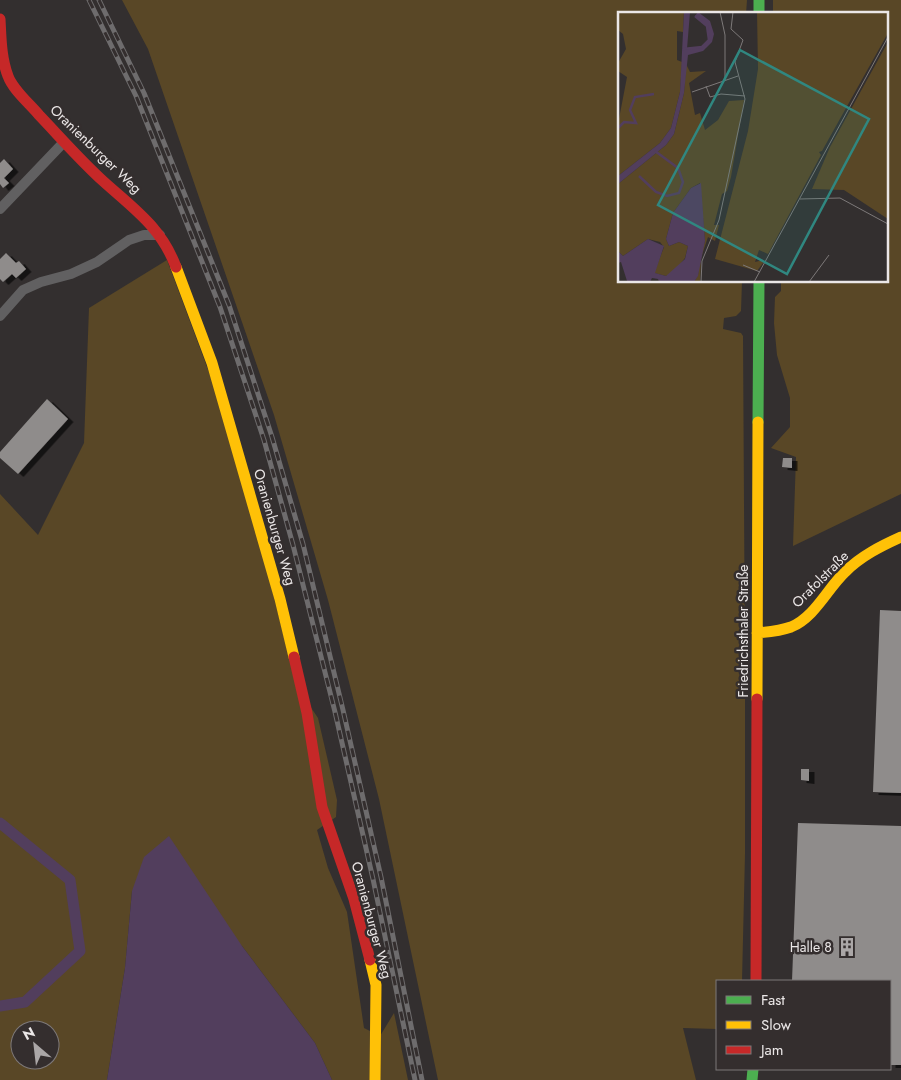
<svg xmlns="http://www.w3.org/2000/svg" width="901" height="1080" font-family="Jost,sans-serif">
	<defs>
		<filter id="shadow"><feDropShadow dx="5.5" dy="3" stdDeviation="0" flood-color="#0009"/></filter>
	</defs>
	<rect width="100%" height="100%" fill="#332f2f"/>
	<path fill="#594726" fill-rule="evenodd" d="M122 0H747L746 14H620V281H742L741 311 736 316 724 318 723 329 741 333 743 336 745 669V854L742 981H717V1029L683 1028 696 1080H438L379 799 328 600 274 415 148 49Z
		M773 0H901V494L793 546 796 457 771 448 790 427V398L777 355 774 323 775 297 781 291V281H887V14H773Z
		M167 260 235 442 296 685 318 718 337 800 336 817 317 830 328 868 347 912 364 1028 380 1036 394 1013 408 1080H332L315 1043 242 946 132 891 125 968 107 1080H0V494L38 535 84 443 89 308ZM20 1030H50V1060H20Z"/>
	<path fill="#523e5d" d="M169 836 242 946 315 1043 332 1080H107L125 968 132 891 144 857Z"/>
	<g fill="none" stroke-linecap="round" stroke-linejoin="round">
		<path stroke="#523e5d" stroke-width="11" d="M0 823 70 880 80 951 25 1002 0 1006"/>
	</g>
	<path fill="#8f8c8b" filter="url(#shadow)" d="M4 159 13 169 4 178 9 183 3 188 0 184V163Z
		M6 253 16 263 19 261 26 269 16 278 12 274 3 282 0 279V259Z
		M47 399 68 419 18 474 0 458V452Z
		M783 458H792V468L782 467Z
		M880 610 901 611V793L873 792Z
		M801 769H809V781L801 780Z
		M798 823 901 826V1065H890V981H792Z"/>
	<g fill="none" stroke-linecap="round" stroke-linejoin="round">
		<path stroke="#616061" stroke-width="10" d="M0 209 64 142
			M0 316 23 290 41 282 71 274 97 262 129 240 144 235H160"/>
		<path stroke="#4caf50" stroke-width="11" d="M759 0V14
			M758 422 759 281
			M752 1080 753 1069"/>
		<path stroke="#ffc107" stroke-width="11" d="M176 267 212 363 280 599 294 657
			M757 633C769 632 780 631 791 627 815 617 827 589 845 572 861 556 881 546 901 537
			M757 699 758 422
			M370 960 376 985 375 1080"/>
		<path stroke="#c62828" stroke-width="11" d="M0 19C1 37 1 58 8 76 13 90 29 103 39 115 60 137 80 160 103 181 134 209 161 227 176 267
			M294 657 307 713 322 807 354 899 370 960
			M756 981 757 699"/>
		<g stroke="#6e6c6d" stroke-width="5">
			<path id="rail" d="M89 0 136 96 220 307 264 440 293 545 335 712 373 879 415 1080
				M99 0 144 93 229 305 272 437 303 544 343 710 381 877 422 1080"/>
		</g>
		<use href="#rail" stroke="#342e2e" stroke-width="3" stroke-dasharray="9" stroke-linecap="butt"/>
	</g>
	<defs>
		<g id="building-bare" transform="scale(1.5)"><path d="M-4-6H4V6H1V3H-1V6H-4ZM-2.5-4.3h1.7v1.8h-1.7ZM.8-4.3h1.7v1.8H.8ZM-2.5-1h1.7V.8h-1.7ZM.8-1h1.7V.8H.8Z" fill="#aba7a7" stroke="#342e2e" stroke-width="2.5" paint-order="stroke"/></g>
	</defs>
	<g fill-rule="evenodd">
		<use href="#building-bare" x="847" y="947"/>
	</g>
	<g text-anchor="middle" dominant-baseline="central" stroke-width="5" stroke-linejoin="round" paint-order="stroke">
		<g font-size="14" fill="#ebe7e7" stroke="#342e2e">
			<text transform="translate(96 149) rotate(44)">Oranienburger Weg</text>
			<text transform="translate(275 527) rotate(74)">Oranienburger Weg</text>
			<text transform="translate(820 579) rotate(-45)">Orafolstraße</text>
			<text transform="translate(743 631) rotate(-90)">Friedrichsthaler Straße</text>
			<text transform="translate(372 920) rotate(75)">Oranienburger Weg</text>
		</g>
		<g font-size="14" fill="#ebe7e7" stroke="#342e2e" text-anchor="end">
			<text x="832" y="947">Halle 8</text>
		</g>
	</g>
	<g transform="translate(618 12)">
		<rect width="270" height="270" fill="#332f2f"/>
		<path d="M0 0H66L65 20 59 19V48L64 50 62 80 53 116 42 131 0 164V112L9 65 0 59V51L8 37 5 22 0 18ZM139 0H270V21L204 139 201 140 203 143 150 242 141 238 137 250 145 248V251L139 259 97 247 130 119 140 57ZM270 30V207L226 178 194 177 212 135ZM68 52 72 60 88 59 71 71 77 103 82 101 87 118 100 108 111 89 126 88 113 165 109 179 104 182 96 213H101L97 229 90 225 83 246 82 270H76L80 263 82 246 87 229 82 171 73 176 55 201 48 227 51 234 61 230 70 234 67 246 56 260 48 264 36 261 46 235 42 230 30 227 5 244 0 239V172L48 133 56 122 66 81Z" fill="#594726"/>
		<path d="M66 0H72L69 37 84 35 91 28 89 14 77 4 80 0 92 9 96 22 94 30 85 39 70 43 66 81 56 122 48 133 0 172V164L42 131 53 116 62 80ZM83 171 87 229 80 264 76 270H41L40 267 34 266 32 270 9 269 3 250 0 251V239L5 244 30 227 46 234 37 261 48 264 67 247 70 234 61 230 51 234 48 227 55 201 73 176Z" fill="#523e5d"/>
		<path fill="none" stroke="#523e5d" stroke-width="2.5" d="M65 37 84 35 91 28 89 14 77 4M0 116 6 110 18 111 12 98 17 85 36 82M21 164 38 180 49 184 61 181 65 170 60 156 37 139"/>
		<path fill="none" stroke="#7d7979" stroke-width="1" d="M102 0 107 23V68M88 74 92 85 103 82 127 84M74 80 120 64M182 187 222 186 270 212M125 253 142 260M83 270 84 249 101 208 127 87 117 50 125 28 113 17 115 0M136 270 270 25M191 270 211 243"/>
		<path fill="#308780" fill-opacity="0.15" stroke="#308780" stroke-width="2.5" d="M122 38 251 107 169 262 40 193Z"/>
		<rect width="270" height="270" fill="none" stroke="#ebe7e7" stroke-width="2.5"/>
	</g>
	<rect x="716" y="980" width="175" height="90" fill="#342e2e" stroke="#7d7878"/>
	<rect x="726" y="996" width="25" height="8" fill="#4caf50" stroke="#7d7878"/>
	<text x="761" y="1005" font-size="15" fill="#ebe7e7">Fast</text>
	<rect x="726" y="1021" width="25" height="8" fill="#ffc107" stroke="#7d7878"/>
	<text x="761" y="1030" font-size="15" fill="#ebe7e7">Slow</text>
	<rect x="726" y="1046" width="25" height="8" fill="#c62828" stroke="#7d7878"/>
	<text x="761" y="1055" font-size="15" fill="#ebe7e7">Jam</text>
	<g transform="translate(35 1045) rotate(332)"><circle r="24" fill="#342e2e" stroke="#7d7878"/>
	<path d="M0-4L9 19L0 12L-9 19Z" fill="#aba7a7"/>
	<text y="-8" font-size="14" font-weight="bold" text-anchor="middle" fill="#ebe7e7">N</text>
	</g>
</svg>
